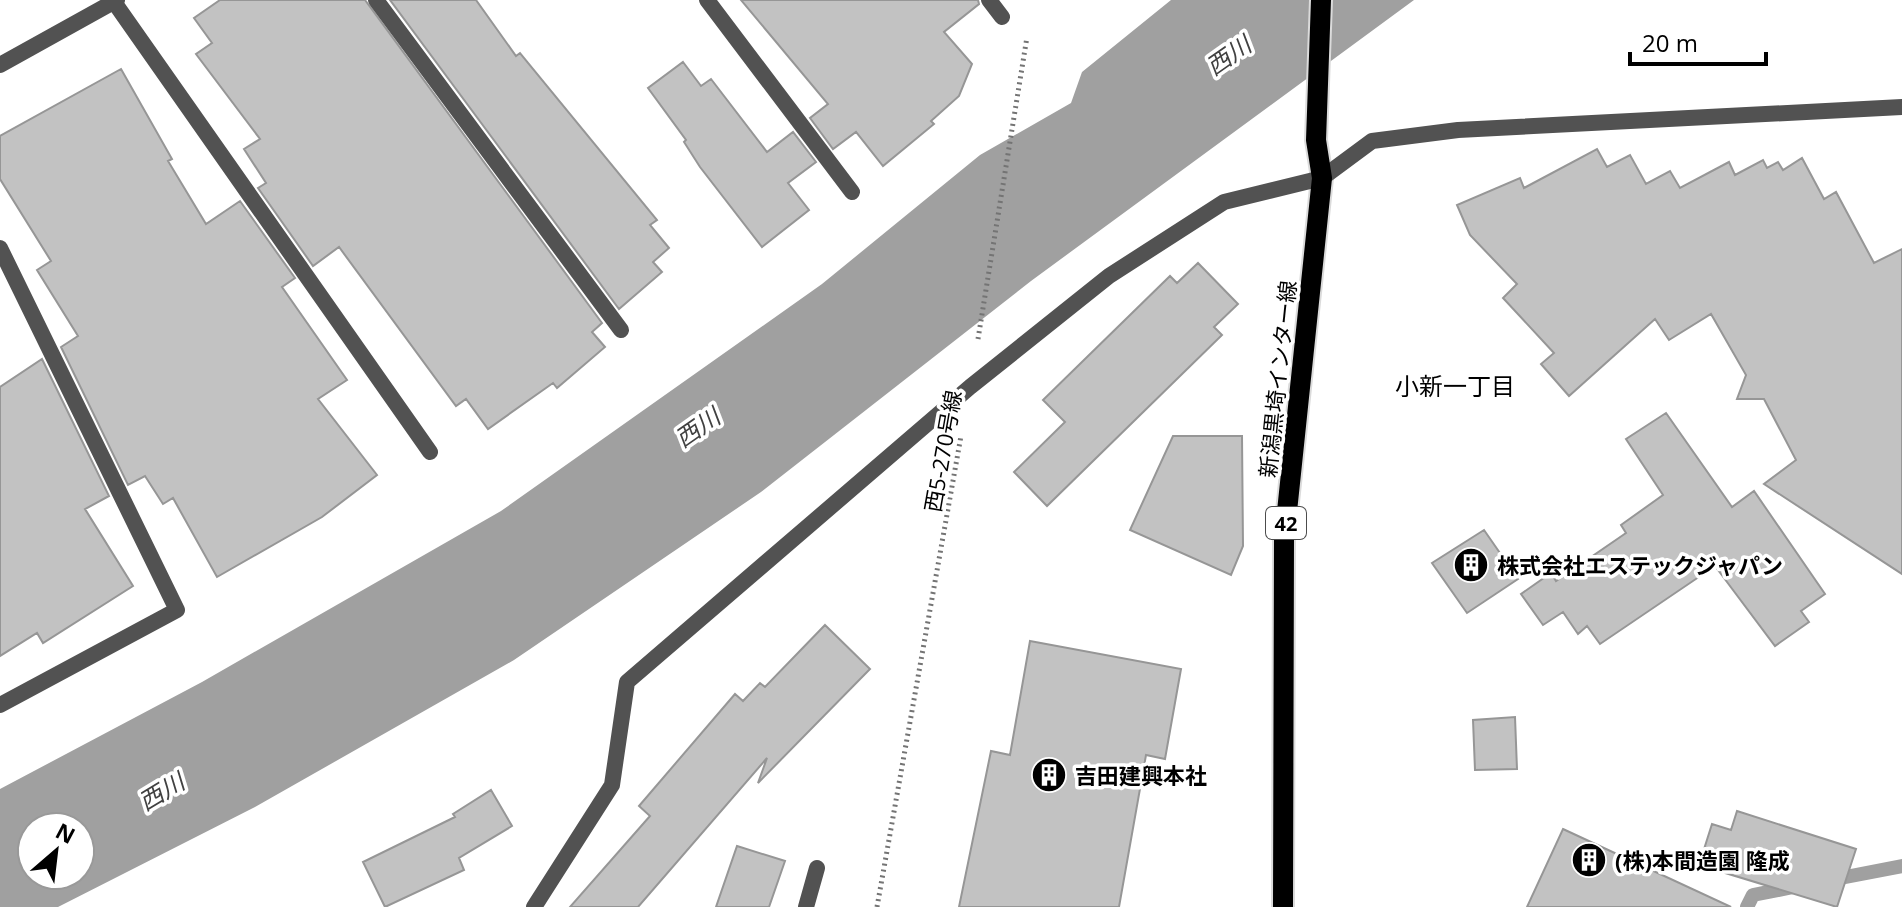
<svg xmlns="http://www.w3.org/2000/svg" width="1902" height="907" font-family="'Open Sans','Noto Sans JP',sans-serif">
	<rect width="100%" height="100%" fill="#fff"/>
	<path fill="#a0a0a0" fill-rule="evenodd" d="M1171 0H1414L1031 281 761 492 514 660 255 807 58 907H0V789L202 682 501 511 822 284 980 155 1071 103 1082 72ZM32 827H80V875H32Z"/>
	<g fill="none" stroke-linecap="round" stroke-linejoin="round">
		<path stroke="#a0a0a0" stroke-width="14" d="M1830 880 1902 866
			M1747 907 1753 895 1798 886"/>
	</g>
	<path fill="#c2c2c2" stroke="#969696" stroke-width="2" d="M220 0H365L602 323 592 332 605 347 557 388 553 383 488 429 466 399 456 406 339 247 313 266 258 188 266 183 244 149 260 139 196 54 212 43 194 18Z
		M390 0H476L516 56 520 53 657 220 650 225 669 248 653 262 662 272 619 309Z
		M741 0H978L979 4 944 32 972 64 959 96 931 121 934 124 883 166 856 132 833 149 810 118 828 104Z
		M683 62 701 86 711 79 767 152 793 132 816 162 788 183 809 210 762 247 700 167 684 142 686 140 648 88Z
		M121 69 172 159 168 161 206 224 240 201 295 278 282 287 347 380 318 399 377 475 322 517 217 577 173 498 163 504 145 476 128 485 61 347 78 336 37 270 51 261 0 179V136Z
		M1597 149 1607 167 1630 155 1646 184 1670 171 1680 188 1729 162 1735 175 1763 160 1767 168 1778 162 1783 170 1802 158 1824 199 1836 192 1874 263 1902 249V574L1764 484 1796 460 1764 399H1737L1746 375 1711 314 1669 340 1655 319 1569 396 1541 364 1554 353 1503 298 1517 284 1470 235 1457 205 1520 178 1524 188Z
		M1198 263 1238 304 1214 327 1222 335 1047 506 1014 472 1065 422 1043 400 1170 276 1177 283Z
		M42 359 109 496 85 509 133 586 43 643 37 633 0 656V387Z
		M1666 413 1732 507 1754 491 1825 594 1801 611 1809 622 1775 646 1715 566 1600 644 1587 626 1578 634 1563 612 1543 625 1521 594 1551 573 1556 581 1626 533 1621 525 1663 495 1626 439Z
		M1173 436H1242L1243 546 1231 575 1130 530Z
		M1484 530 1518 579 1467 613 1432 563Z
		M825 625 870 669 758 783 767 758 638 907H570L650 816 639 806 735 694 743 701 760 683 765 687Z
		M1030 641 1181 669 1165 759 1146 755 1119 907H959L991 751 1010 755Z
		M1515 717 1517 769 1475 770 1473 720Z
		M491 790 512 826 459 858 464 870 385 907 363 862 455 817 453 814Z
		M1737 811 1856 849 1837 907 1699 865 1712 824 1731 830Z
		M1563 829 1731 907H1527Z
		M737 846 785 861 769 907H716Z"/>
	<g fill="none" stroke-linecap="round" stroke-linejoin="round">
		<g stroke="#dbdbdb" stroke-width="24">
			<path id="primary" d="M1283 907 1284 540 1322 178 1316 140 1321 0"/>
		</g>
		<path stroke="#747474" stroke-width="5" stroke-dasharray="2 4" stroke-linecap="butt" d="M978 339 1027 37
			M877 907 961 436"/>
		<path stroke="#525252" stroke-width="16" d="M376 0 621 330
			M707 0 852 192
			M989 0 1002 17
			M114 2 430 452
			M0 65 117 0
			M0 248 177 610 0 705
			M534 907 612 785 627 682 970 387 1109 276 1224 202 1322 178 1372 141 1458 130 1902 107
			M806 907 817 868"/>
		<use href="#primary" stroke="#000" stroke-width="20"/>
	</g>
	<defs>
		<g id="building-disc" transform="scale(1.8)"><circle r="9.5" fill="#000" stroke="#fff"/><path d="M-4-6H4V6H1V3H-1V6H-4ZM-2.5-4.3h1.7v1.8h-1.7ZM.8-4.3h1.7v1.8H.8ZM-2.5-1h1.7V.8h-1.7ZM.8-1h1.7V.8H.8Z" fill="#fff"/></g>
	</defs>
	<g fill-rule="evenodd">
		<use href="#building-disc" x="1471" y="565"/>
		<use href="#building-disc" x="1049" y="775"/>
		<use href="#building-disc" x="1589" y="860"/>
	</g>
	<g text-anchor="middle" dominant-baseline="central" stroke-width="7" stroke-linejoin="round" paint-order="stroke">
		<rect fill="#fff" stroke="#4c4c4c" stroke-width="2" x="1266" y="507" width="40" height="32" rx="6"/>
		<g font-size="20" font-weight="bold" fill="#000">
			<text x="1286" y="523">42</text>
		</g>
		<g font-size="22" fill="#000" stroke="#fff">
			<text transform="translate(1277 379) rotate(-84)">新潟黒埼インター線</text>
			<text transform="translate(942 451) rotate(-80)">西5-270号線</text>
		</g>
		<g font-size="22" font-weight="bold" fill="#000" stroke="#fff" text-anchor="start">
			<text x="1497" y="565">株式会社エステックジャパン</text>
			<text x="1075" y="775">吉田建興本社</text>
			<text x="1615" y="860">(株)本間造園 隆成</text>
		</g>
		<g font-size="24" font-style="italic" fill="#414141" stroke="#fff">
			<text transform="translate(1228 55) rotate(-35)">西川</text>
			<text transform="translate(697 427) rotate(-35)">西川</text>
			<text transform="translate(161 791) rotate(-31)">西川</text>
		</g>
		<g font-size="24" fill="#000" stroke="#fff">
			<text x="1455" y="385">小新一丁目</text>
		</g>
	</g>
	<g transform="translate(56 851) rotate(28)"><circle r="38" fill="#ffffff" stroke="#999999" stroke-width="2"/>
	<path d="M0-6L14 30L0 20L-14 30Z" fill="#000000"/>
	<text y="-12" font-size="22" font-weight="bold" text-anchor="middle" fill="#000000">N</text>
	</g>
	<path d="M1630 52v12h136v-12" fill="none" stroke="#000000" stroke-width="4"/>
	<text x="1642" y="52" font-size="24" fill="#000000" stroke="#ffffff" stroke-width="6" paint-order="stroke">20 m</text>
</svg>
